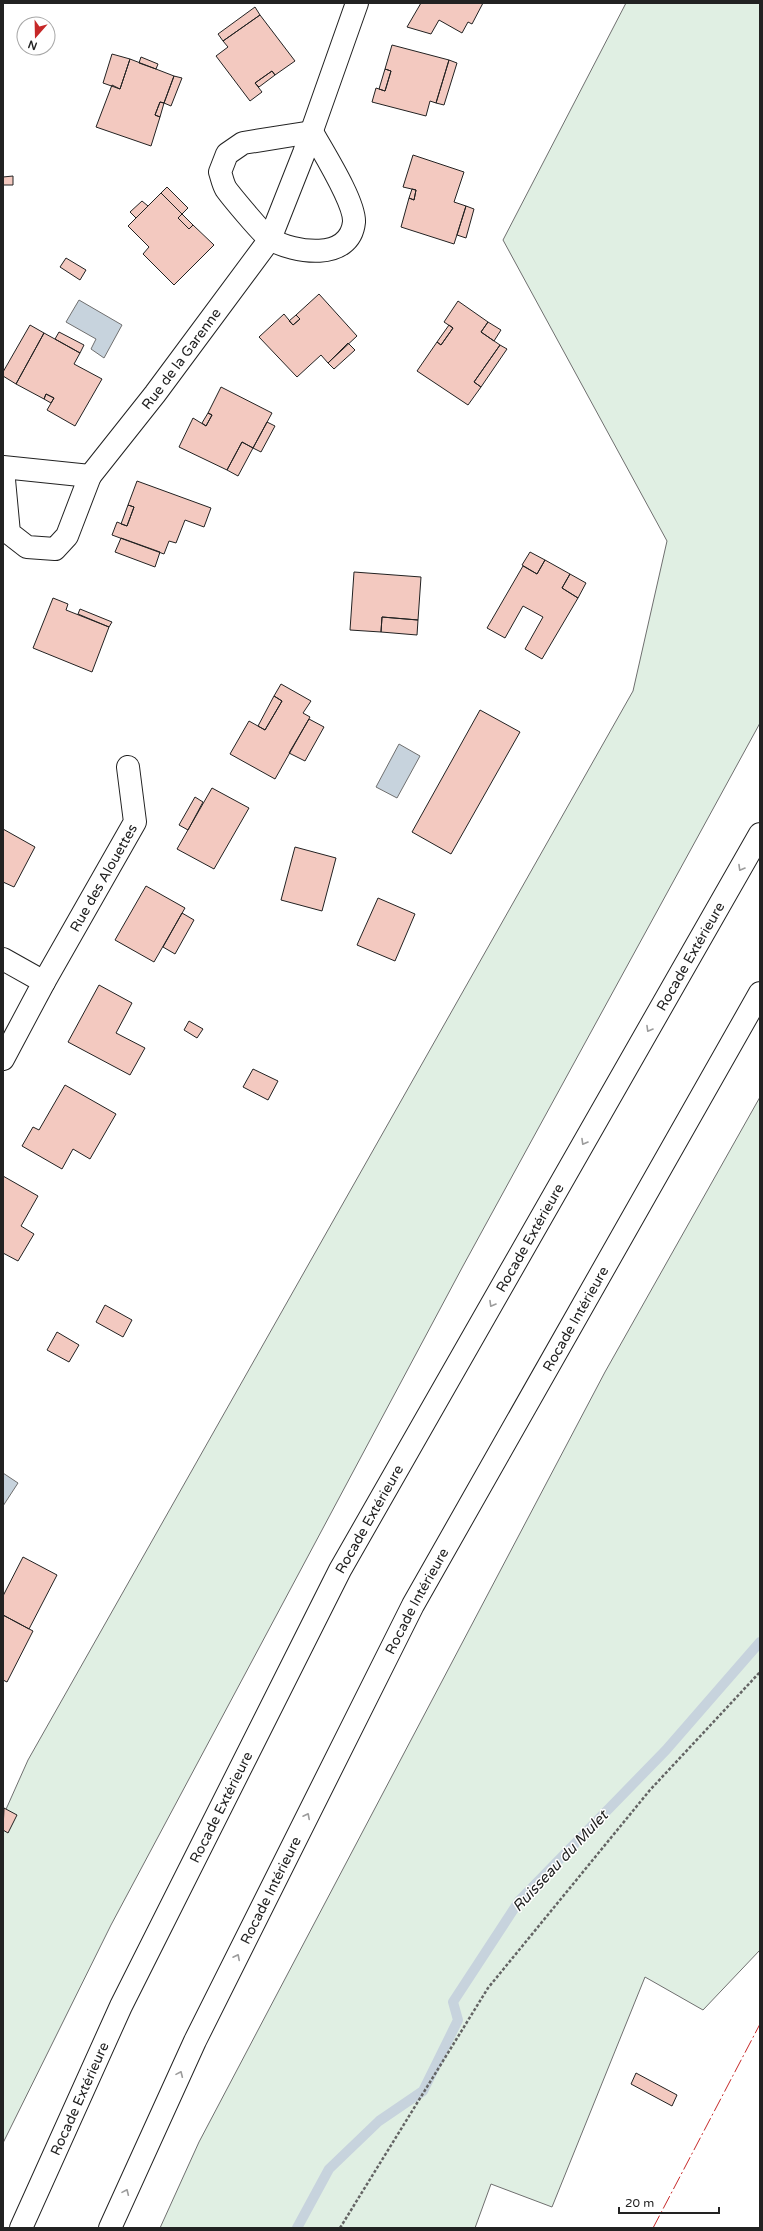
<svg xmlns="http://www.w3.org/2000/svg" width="763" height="2231" font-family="'Varela Round',sans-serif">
	<rect width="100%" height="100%" fill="#fff"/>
	<path fill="#e0efe3" stroke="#6f6f6f" d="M626 3H760V723L463 1266 111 1925 3 2143V1816L28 1760 633 691 667 541 503 240Z
		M760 1097V1950L703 2010 645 1977 552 2207 491 2184 475 2228H160L199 2142 605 1372Z"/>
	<path fill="#c7d3dd" stroke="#6f6f6f" d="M79 300 122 325 104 358 91 349 96 339 66 322Z
		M399 744 420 756 397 798 376 787Z
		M3 1473 18 1483 3 1506Z"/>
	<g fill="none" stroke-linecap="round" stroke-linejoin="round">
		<path stroke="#c7d3dd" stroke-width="10" d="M297 2228 329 2169 379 2121 423 2091 458 2020 453 2002 519 1901 666 1750 760 1642"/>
	</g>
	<path fill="#f3c9c0" stroke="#222" d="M421 3H483L472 24 468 22 462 33 439 20 431 34 407 27Z
		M255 7 260 15 223 41 218 34Z
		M260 15 295 61 275 75 272 71 255 83 262 92 250 101 216 56 228 47 223 41Z
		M392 45 449 60 436 103 430 101 426 116 372 102 376 88 385 91 391 71 385 69Z
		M112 54 130 59 120 89 103 83Z
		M141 57 158 64 156 69 139 63Z
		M130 59 174 76 164 103 160 102 155 115 160 117 151 146 96 127 112 85 120 89Z
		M449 60 457 63 444 105 436 103Z
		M385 69 391 71 385 91 379 89Z
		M272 71 275 75 259 87 255 83Z
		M174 76 182 78 171 106 164 103Z
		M160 102 164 103 160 117 155 115Z
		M413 155 464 172 454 202 466 206 454 244 401 227 409 198 414 200 416 190 403 187Z
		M13 176V185H3V177Z
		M167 187 188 208 182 214 161 193Z
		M412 189 416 190 414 200 409 198Z
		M161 193 182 214 178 218 189 229 193 225 214 245 174 285 143 254 149 247 128 226Z
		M142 201 148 206 136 218 130 212Z
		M466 206 474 209 466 238 457 235Z
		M182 214 193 225 189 229 178 218Z
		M66 258 86 270 80 280 60 267Z
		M319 294 357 336 328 363 321 355 297 377 259 337 284 314 293 325 300 319 296 315Z
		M458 301 488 322 481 332 500 345 474 382 481 387 468 405 417 371 437 342 441 345 453 328 444 322Z
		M296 315 300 319 293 325 289 321Z
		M488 322 501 330 494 341 481 332Z
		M30 325 44 333 16 384 3 376V372Z
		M449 325 453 328 441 345 437 342Z
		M59 332 84 345 80 353 55 339Z
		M44 333 80 353 74 364 102 379 75 426 47 410 54 398 46 394 44 399 16 384Z
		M348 343 355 350 334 369 328 363Z
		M500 345 507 349 481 387 474 382Z
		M221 387 272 413 253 448 242 442 227 470 179 447 193 418 206 426 212 415 208 413Z
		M46 394 54 398 51 403 44 399Z
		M208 413 212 415 206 426 202 423Z
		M267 422 275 426 261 452 253 448Z
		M242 442 253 448 238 476 227 470Z
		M137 481 211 508 204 527 185 520 176 543 169 541 164 554 112 535 117 522 127 526 134 507 128 505Z
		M128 505 134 507 127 526 121 524Z
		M121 538 160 552 155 567 115 552Z
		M530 552 545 560 537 574 522 565Z
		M545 560 570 574 562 588 578 598 542 659 525 649 543 617 523 606 505 638 487 628 523 566 537 574Z
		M354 572 421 577 418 620 382 617 381 632 350 630Z
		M570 574 586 583 578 598 562 588Z
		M53 598 68 604 66 610 109 627 92 672 33 648Z
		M80 609 112 622 109 627 78 614Z
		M382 617 418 620 417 635 381 632Z
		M281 684 311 701 303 713 310 717 275 779 230 754 249 721 265 730 282 701 274 696Z
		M274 696 282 701 265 730 258 726Z
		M480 710 520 732 451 854 412 832Z
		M309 719 324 727 305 761 289 753Z
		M212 788 249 808 214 869 177 849Z
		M195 797 203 802 188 830 179 825Z
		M3 829 35 847 14 887 3 882Z
		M295 847 336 858 322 911 281 900Z
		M146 886 185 908 154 962 115 940Z
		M378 898 415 914 395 961 357 945Z
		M182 913 194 920 175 954 163 947Z
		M99 985 132 1003 116 1033 145 1048 130 1075 68 1042Z
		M189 1021 203 1029 197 1038 184 1030Z
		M253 1069 278 1081 268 1100 243 1087Z
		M65 1085 116 1114 90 1159 73 1149 62 1169 22 1146 33 1127 39 1130Z
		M3 1176 38 1196 21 1226 34 1234 18 1261 3 1253Z
		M105 1305 132 1320 123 1337 96 1322Z
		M57 1332 79 1345 69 1362 47 1350Z
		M23 1557 57 1575 29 1629 3 1615V1596Z
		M3 1615 33 1631 7 1682 3 1680Z
		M4 1808 17 1815 8 1833 3 1830Z
		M636 2073 677 2095 672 2106 631 2084Z"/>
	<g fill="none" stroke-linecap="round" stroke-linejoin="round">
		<g stroke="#222" stroke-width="24">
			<g id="minor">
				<path d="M312 132C323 152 355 202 354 222 350 262 294 253 270 239 264 236 231 196 226 189 223 184 222 178 220 172L227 154 243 143Z"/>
				<path id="s1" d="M3 467 90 476 155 394 270 239 304 153 357 3"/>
				<path d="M3 469 9 533 27 547 55 549 67 536 90 476"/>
				<path d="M3 959 44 982 3 1059"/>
				<path id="s2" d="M44 982 135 822 128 767"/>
			</g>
		</g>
		<g stroke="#222" stroke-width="24">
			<g id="trunk">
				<path id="s3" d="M21 2228 121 2006 340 1570 760 834"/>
				<path id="s4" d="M110 2228 195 2041 413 1605 760 993"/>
			</g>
		</g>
		<path stroke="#646464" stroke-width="2.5" stroke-dasharray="3 2" stroke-linecap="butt" d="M340 2228 488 1988 650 1790 760 1672"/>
		<use href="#minor" stroke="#fff" stroke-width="22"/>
		<use href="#trunk" stroke="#fff" stroke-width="22"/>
		<path stroke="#c62828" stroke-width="1" stroke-dasharray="14 3 2 3" stroke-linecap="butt" d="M653 2228 760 2024"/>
	</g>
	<defs><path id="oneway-chevron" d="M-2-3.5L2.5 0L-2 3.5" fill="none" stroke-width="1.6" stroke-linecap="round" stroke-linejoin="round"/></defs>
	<g stroke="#9c9c9c">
		<use href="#oneway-chevron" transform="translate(741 868) rotate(120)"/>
		<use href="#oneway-chevron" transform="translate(649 1029) rotate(120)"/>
		<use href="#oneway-chevron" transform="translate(584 1142) rotate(120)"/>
		<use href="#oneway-chevron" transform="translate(492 1304) rotate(120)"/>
		<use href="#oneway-chevron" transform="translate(307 1816) rotate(-63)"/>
		<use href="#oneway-chevron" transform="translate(237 1957) rotate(-63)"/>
		<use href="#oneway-chevron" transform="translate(180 2074) rotate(-66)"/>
		<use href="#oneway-chevron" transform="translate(126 2192) rotate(-66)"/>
	</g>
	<g text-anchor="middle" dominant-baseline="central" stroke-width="3" stroke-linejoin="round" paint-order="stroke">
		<g font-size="14" fill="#222" stroke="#fff">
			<text stroke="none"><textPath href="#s1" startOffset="236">Rue de la Garenne</textPath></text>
			<text stroke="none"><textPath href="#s2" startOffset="120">Rue des Alouettes</textPath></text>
			<text stroke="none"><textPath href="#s3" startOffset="1438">Rocade Extérieure</textPath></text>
			<text stroke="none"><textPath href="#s3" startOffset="1114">Rocade Extérieure</textPath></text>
			<text stroke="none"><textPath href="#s4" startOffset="1022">Rocade Intérieure</textPath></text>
			<text stroke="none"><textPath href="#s3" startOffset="790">Rocade Extérieure</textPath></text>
			<text stroke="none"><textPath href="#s4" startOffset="698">Rocade Intérieure</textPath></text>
			<text stroke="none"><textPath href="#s3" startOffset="466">Rocade Extérieure</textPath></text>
			<text stroke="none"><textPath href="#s4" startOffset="374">Rocade Intérieure</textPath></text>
			<text stroke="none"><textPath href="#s3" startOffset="142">Rocade Extérieure</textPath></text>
		</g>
		<g font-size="15" font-style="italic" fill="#222" stroke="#fff">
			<text transform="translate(560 1861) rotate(-47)">Ruisseau du Mulet</text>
		</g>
	</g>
	<rect width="763" height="2231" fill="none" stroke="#222222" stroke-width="8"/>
	<g transform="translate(36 36) rotate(200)"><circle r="19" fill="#ffffff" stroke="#a7a7a7"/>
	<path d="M0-3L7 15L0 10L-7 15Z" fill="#c62828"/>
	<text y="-6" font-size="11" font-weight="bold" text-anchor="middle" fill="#222222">N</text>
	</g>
	<path d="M619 2207v6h100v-6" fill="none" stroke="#222222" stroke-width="2"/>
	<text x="625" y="2207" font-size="12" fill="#222222" stroke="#ffffff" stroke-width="3" paint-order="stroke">20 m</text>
</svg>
